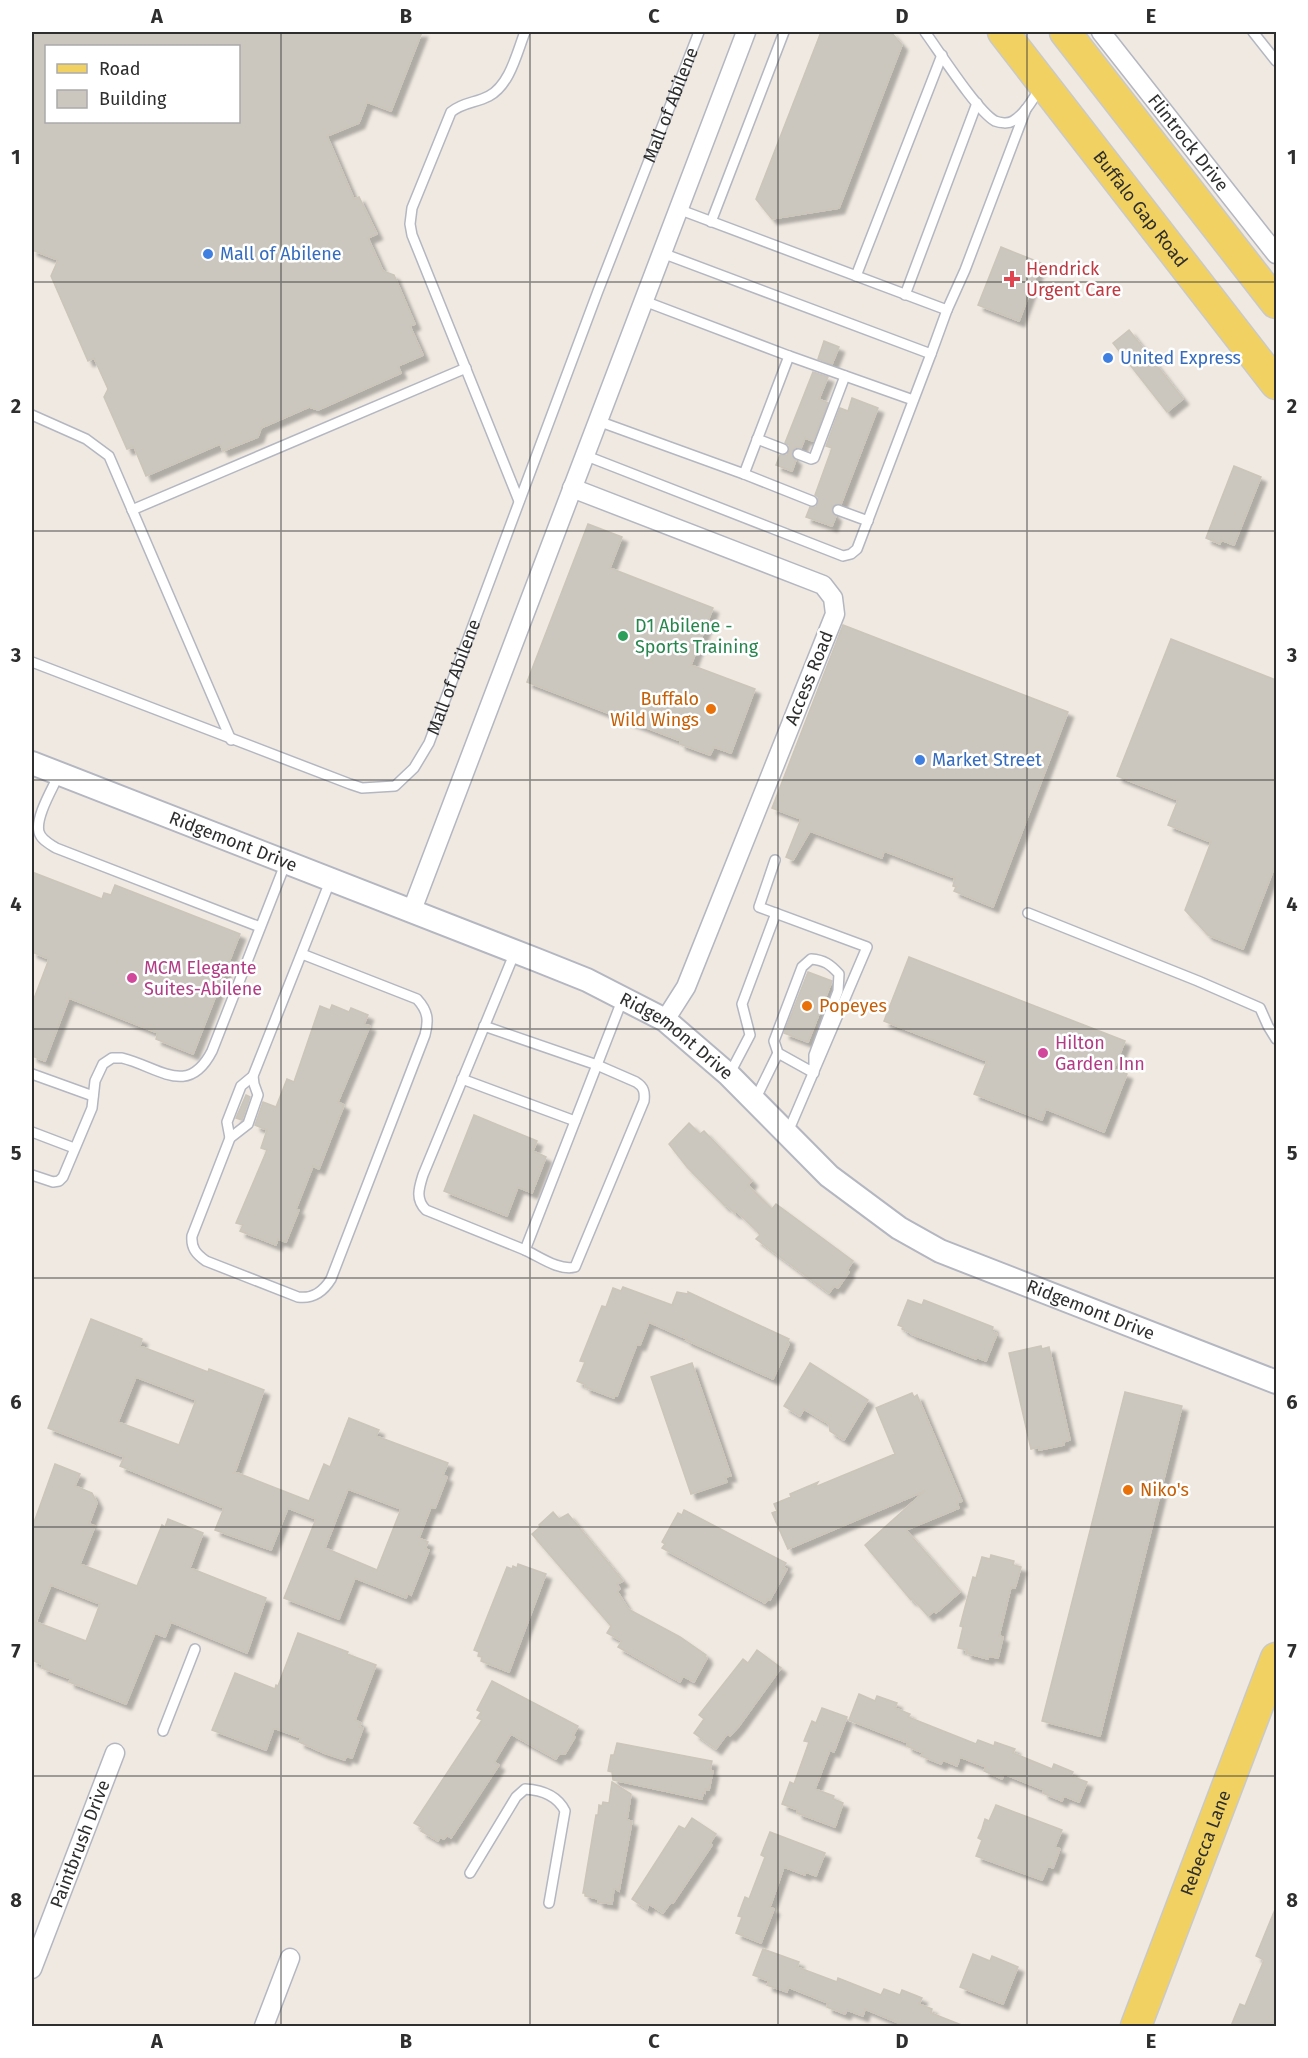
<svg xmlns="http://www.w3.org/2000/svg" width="1308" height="2058" font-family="'Fira Sans',sans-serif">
	<defs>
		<filter id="shadow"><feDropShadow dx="5.5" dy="5.5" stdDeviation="1.5" flood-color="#0004"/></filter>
	</defs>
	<rect width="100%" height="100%" fill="#efe9e1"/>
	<path fill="#cbc7bf" stroke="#cbc5ba" stroke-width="1.5" fill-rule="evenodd" filter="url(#shadow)" d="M32 32H422L391 111 367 102 359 123 327 136 354 199 359 197 377 234 368 238 383 271 394 275 415 324 410 326 423 355 398 366 401 373 318 410 309 407 261 428 258 437 223 451 220 444 146 476 134 447 127 449 104 397 108 389 94 358 88 361 51 276 58 260 32 250ZM46 46H238V122H46Z
		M821 32H891L902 45 839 208 772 219 756 199Z
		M1001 247 1041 263 1019 321 978 305Z
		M1129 330 1183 399 1167 412 1113 343Z
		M824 341 839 347 832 364 818 359Z
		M813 372 828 377 819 399 828 403 813 441 805 438 801 448 796 447 792 451V456L796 460 792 471 776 465 780 455H787L789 451V445L785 443Z
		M852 398 878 408 841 504H836L832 507V512L836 516 832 526 806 517 810 507H816L818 503V497L815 495 832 448 826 446 840 408 848 411Z
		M1234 466 1261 477 1234 545 1221 540 1220 544 1206 538Z
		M588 524 622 537 610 568 713 608 691 665 755 689 731 753 714 747 710 755 680 744 681 741 527 682Z
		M843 625 1068 712 993 907 954 891 956 887 953 886 955 878 884 851 882 858 810 831 793 860 786 857 801 819 772 808Z
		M1171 639 1276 680V863L1243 949 1208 935 1185 910 1211 842 1168 825 1178 800 1117 776Z
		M32 872 102 899 104 893 111 895 115 885 240 934 193 1054 156 1039 158 1033 69 998 45 1061 32 1056V1004L49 959 32 952Z
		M909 957 1125 1041 1114 1069 1127 1074 1104 1132 1046 1109 1042 1120 974 1094 987 1061 884 1021Z
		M808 972 832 981 808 1042 784 1033Z
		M332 1005 349 1012 351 1008 368 1015 364 1024 370 1026 338 1102 344 1105 319 1169 313 1166 296 1209 299 1210 286 1242 278 1239 276 1245 240 1231 243 1225 236 1223 267 1150 261 1148 267 1130 255 1125 263 1102 276 1107 287 1079 294 1082 320 1006 330 1010Z
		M246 1095 250 1097 242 1120 236 1118Z
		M474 1115 537 1141 533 1151 546 1157 532 1193 518 1187 507 1216 444 1191Z
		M689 1123 700 1134 704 1131 752 1181 748 1185 772 1209 776 1204 853 1261 847 1270 849 1272 838 1288 834 1286 829 1293 756 1239 760 1235 757 1231 736 1211 735 1213 726 1205 725 1206 687 1167 669 1144Z
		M623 1287 672 1305 677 1292 688 1294V1292L789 1339 787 1344H789L773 1379 686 1340 687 1339 649 1322 640 1345 637 1344 617 1396 615 1395 614 1398 585 1387 586 1385 577 1381 585 1362 580 1361 602 1306 606 1307 613 1288 621 1291Z
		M908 1300 922 1305 924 1300 993 1327 992 1331 997 1334 986 1361 976 1357V1359L911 1334V1333L902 1329 903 1327 898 1325Z
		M91 1319 142 1339 140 1346 208 1372 209 1369 264 1390 235 1472 309 1501 324 1464 330 1467 349 1418 379 1430 376 1436 448 1463 443 1475 447 1477 435 1508 431 1507 419 1538 428 1542 425 1549 429 1550 411 1595 408 1593 406 1598 355 1578 339 1619 284 1598 316 1519 288 1508 271 1550 215 1530 224 1508 120 1466 124 1457 48 1428ZM136 1377 196 1400 179 1445 118 1422ZM348 1489 401 1509 377 1570 325 1548Z
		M1041 1346 1042 1349 1049 1347 1070 1440 1063 1442 1064 1445 1039 1450V1447L1031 1449 1009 1353Z
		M692 1363 731 1476 725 1477 727 1482 691 1494 651 1377Z
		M810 1363 868 1400 844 1440 830 1431 829 1424 804 1409 800 1416 784 1406Z
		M1125 1392 1182 1406 1100 1736 1042 1721Z
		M912 1393 914 1397 917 1395 962 1501 957 1503 959 1508 906 1530 960 1592 936 1613 934 1611 928 1616 912 1598 911 1600 865 1545 925 1491 788 1549 772 1513 777 1511 774 1504 791 1497 790 1494 818 1482 815 1487 895 1454 876 1408Z
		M55 1464 80 1474 75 1486 92 1493 97 1503 89 1524 95 1526 80 1564 137 1586 162 1525 165 1527 168 1519 203 1533 190 1568 266 1598 247 1653 171 1622 165 1637 155 1633 126 1704 69 1682 71 1679 42 1668 43 1665 32 1660V1528ZM51 1585 100 1604 86 1641 36 1622Z
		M684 1510 786 1563 783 1568 787 1569 770 1600 768 1599 765 1603 662 1548 665 1544 662 1542 678 1513 682 1515Z
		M553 1512 559 1519 568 1514 623 1581 617 1584 620 1589 617 1591 628 1609 680 1637 706 1655 705 1657 707 1658 694 1682 683 1676 680 1682 618 1647 622 1641 607 1633 611 1626 532 1534 540 1527 539 1525Z
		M991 1555 1014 1561 1013 1565 1021 1567 1015 1588 1011 1587 999 1636 1003 1637 998 1658 989 1656 988 1659 966 1653 967 1650 958 1648 963 1627 960 1626 973 1577 976 1578 982 1557 990 1559Z
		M518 1564 546 1574 509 1672 481 1661 482 1657 478 1656 479 1652 474 1650 507 1567 512 1569 513 1566 517 1568Z
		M298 1633 348 1652 347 1654 376 1665 355 1720 361 1723 359 1727 363 1728 352 1758 346 1756 345 1760 324 1753 299 1742 301 1738 274 1728 266 1750 212 1730 235 1673 275 1689 276 1685 278 1686Z
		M757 1650 781 1668 739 1726 730 1736 727 1734 716 1749 694 1733 704 1719 699 1715 743 1659 748 1663Z
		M492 1681 578 1726 573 1736 575 1737 565 1754H559L556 1759 511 1734 494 1762 499 1765 451 1838 447 1835 444 1839 440 1837 438 1841 421 1831 423 1828 414 1823 482 1720 477 1718 481 1712 477 1710Z
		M859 1694 875 1701 877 1696 897 1703 895 1708 910 1714 908 1717 976 1744 978 1740 994 1746 995 1742 1015 1749 1013 1753 1052 1769 1054 1764 1073 1772 1071 1776 1087 1782 1079 1802 1064 1796 1062 1801 1043 1793 1044 1790 1004 1774 1002 1779 984 1771 986 1767 960 1757 957 1766 943 1760 941 1764 921 1756 923 1753 907 1746 908 1743 849 1720Z
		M822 1708 847 1717 834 1752 830 1750 815 1789 834 1796 833 1799 843 1803 835 1827 797 1813 798 1810 782 1804 790 1782 794 1784 809 1742 804 1741 812 1721 816 1723Z
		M617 1743 712 1761 710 1770 713 1771 709 1790 705 1789V1793L703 1792 702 1799 613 1780 612 1772 608 1771 611 1755H614Z
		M612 1782 631 1794 627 1820 632 1821 619 1891 614 1888 612 1904 598 1902V1899L585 1896V1893H583L596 1815H598L599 1805 602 1806 603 1802 609 1803Z
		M996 1805 1062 1830 1055 1847 1060 1849 1053 1868 1048 1866 1042 1880 976 1856 982 1840 978 1838 982 1829 985 1819 989 1821Z
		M692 1818 716 1834 710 1843 712 1845 673 1903 671 1902 663 1913 649 1904 647 1909 632 1899 679 1826 685 1829Z
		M770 1832 825 1853 816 1876 806 1872 805 1875 784 1867 770 1907 774 1909 761 1943 736 1933 742 1917 738 1916 745 1897 749 1899 765 1857 761 1855Z
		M1276 1907V2015L1272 2026H1231L1240 2004 1245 2006 1264 1960 1256 1956Z
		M763 1949 799 1962 797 1967 837 1982 838 1978 881 1995 884 1989 900 1995 902 1990 922 1998 919 2004 932 2009 931 2013 964 2026H906L865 2009 863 2016 847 2010 845 2014 827 2007 828 2003 788 1987 787 1992 767 1985 769 1981 753 1975Z
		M973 1954 990 1961 992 1956 1018 1967 1003 2004 960 1987Z"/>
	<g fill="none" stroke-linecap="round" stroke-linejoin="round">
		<g stroke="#b4b7c1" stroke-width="12">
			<g id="service">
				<path d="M925 32C939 51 977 111 995 121 1000 123 1008 124 1013 121 1025 114 1033 99 1040 88"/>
				<path d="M1253 32 1276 61"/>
				<path d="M678 209 947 310 965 270 1026 109"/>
				<path d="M711 222 784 32"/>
				<path d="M662 253 931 354 947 310"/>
				<path d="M856 276 942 55"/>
				<path d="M905 295 977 103"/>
				<path d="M789 356 913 400"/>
				<path d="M32 415 86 439 109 456 231 740"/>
				<path d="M598 421 744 474 789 356 644 301"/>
				<path d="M757 439 783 449"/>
				<path d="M798 454 811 459 814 458 845 376"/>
				<path d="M584 455 843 556 851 554 857 549 931 354"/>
				<path d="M744 474 812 501"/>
				<path d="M519 501 412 235 410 224 412 208 451 112C463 102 476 103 489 96 510 85 517 52 525 32"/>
				<path d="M132 510 466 368"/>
				<path d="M838 510 868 521"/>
				<path id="s1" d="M32 662 350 784 362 788 395 786 414 768 429 743 598 291 699 32"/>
				<path d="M59 774C53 788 35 817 39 832 41 840 50 844 56 848L260 927"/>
				<path d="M775 860 759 907 867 947 788 1132"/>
				<path d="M1028 913 1198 981 1260 1008 1268 1026 1276 1039"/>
				<path d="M515 952 423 1175C419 1188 415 1199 426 1210L525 1250 623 998"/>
				<path d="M302 954 417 999C428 1011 429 1020 425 1035L331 1279C323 1292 313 1299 298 1297L206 1261C196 1254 191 1248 192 1236L230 1138 248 1124 258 1095 254 1084 253 1076 331 879"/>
				<path d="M811 959C824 960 830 964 839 974L838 991 814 1055V1073L778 1053 774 1041 802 967Z"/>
				<path d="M484 1026 597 1065 636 1082C644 1087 645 1092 644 1101L575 1267C559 1271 540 1257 525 1250"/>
				<path d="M32 1074 93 1096"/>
				<path d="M729 1075 750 1035 742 1004 776 913"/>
				<path d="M462 1079 575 1121"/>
				<path d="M755 1100 778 1053"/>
				<path d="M32 1132 74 1148"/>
				<path d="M230 1138 227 1122 241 1086 253 1076"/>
				<path d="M32 1175 53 1182 59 1181 63 1177 92 1108 95 1081 103 1064 112 1058H122C159 1067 188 1098 212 1051L286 862"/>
				<path d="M163 1731 195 1649"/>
				<path d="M470 1873 516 1797 525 1789C542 1790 557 1795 565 1811L549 1903"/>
			</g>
		</g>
		<g stroke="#b4b7c1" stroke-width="21">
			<g id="minor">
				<path id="s2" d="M1101 32 1276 254"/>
				<path d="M572 488 823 585 833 598 835 614 686 987 665 1020"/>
				<path d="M412 910 746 32"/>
				<path id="s3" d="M32 1969 115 1753"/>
				<path d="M264 2026 290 1958"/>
			</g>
		</g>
		<g stroke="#b4b7c1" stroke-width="26">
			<g id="tertiary">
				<path id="s4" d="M32 763 537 960 587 980 665 1020 729 1075 829 1176 899 1228 940 1251 1276 1382"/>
			</g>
		</g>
		<g stroke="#c9c9c9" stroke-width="33">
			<g id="primary">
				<path id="s5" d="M1003 32 1276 384"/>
				<path d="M1065 32 1276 303"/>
				<path id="s6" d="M1136 2026 1276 1658"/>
			</g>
		</g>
		<use href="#service" stroke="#fff" stroke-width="9"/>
		<use href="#minor" stroke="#fff" stroke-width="18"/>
		<use href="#tertiary" stroke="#fff" stroke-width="22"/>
		<use href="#primary" stroke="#f2d163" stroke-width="30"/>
	</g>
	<path fill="none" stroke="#2e2e2e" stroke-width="1.5" stroke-opacity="0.55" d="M281 32V2026M530 32V2026M778 32V2026M1027 32V2026M32 282H1276M32 531H1276M32 780H1276M32 1029H1276M32 1278H1276M32 1527H1276M32 1776H1276"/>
	<g fill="#3f7fe0" stroke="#fff" stroke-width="2">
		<circle cx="208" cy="254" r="6"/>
		<circle cx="1108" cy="358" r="6"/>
		<circle cx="920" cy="760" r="6"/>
	</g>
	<path fill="#e0444e" stroke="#fff" stroke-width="2" d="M1009 270h6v6h6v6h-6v6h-6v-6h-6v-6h6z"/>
	<circle fill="#2e9e5b" stroke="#fff" stroke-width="2" cx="623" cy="636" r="6"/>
	<g fill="#e8710a" stroke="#fff" stroke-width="2">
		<circle cx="711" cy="709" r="6"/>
		<circle cx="807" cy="1006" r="6"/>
		<circle cx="1128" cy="1490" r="6"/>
	</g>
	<g fill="#d1479c" stroke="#fff" stroke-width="2">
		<circle cx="132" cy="978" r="6"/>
		<circle cx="1043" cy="1053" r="6"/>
	</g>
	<g text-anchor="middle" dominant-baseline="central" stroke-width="5" stroke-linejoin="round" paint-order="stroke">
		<g font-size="18" fill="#2e2e2e" stroke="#fff">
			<text stroke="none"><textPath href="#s1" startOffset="1124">Mall of Abilene</textPath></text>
			<text stroke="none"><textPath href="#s2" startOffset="141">Flintrock Drive</textPath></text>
			<text stroke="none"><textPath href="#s5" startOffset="224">Buffalo Gap Road</textPath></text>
			<text stroke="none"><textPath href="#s1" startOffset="512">Mall of Abilene</textPath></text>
			<text transform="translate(809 678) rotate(-68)">Access Road</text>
			<text stroke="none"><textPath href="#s4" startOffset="216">Ridgemont Drive</textPath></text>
			<text stroke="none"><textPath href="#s4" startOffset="702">Ridgemont Drive</textPath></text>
			<text stroke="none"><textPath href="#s4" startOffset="1206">Ridgemont Drive</textPath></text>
			<text stroke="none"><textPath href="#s6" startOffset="196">Rebecca Lane</textPath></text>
			<text stroke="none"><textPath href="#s3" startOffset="134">Paintbrush Drive</textPath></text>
		</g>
		<g font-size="18" fill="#366cbe" stroke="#fff" text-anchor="start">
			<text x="220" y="254">Mall of Abilene</text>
			<text x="1120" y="358">United Express</text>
			<text x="932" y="760">Market Street</text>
		</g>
		<g font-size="18" fill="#be3a42" stroke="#fff" text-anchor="start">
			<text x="1026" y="269">Hendrick<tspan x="1026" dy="21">Urgent Care</tspan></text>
		</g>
		<g font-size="18" fill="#27864d" stroke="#fff" text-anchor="start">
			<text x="635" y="626">D1 Abilene -<tspan x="635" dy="21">Sports Training</tspan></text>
		</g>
		<g font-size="18" fill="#c56008" stroke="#fff" text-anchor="start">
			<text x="699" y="699" text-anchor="end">Buffalo<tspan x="699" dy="21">Wild Wings</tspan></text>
			<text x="819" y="1006">Popeyes</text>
			<text x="1140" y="1490">Niko's</text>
		</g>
		<g font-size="18" fill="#b23c85" stroke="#fff" text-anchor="start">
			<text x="144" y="968">MCM Elegante<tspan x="144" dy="21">Suites-Abilene</tspan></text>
			<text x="1055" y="1043">Hilton<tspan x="1055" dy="21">Garden Inn</tspan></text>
		</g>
	</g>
	<rect width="1308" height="2058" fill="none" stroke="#ffffff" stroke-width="66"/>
	<rect x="45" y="45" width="195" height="78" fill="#ffffff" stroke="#ababab" stroke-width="1.5"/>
	<rect x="57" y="64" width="30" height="9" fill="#f2d163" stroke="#ababab" stroke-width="1.5"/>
	<text x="99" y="75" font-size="18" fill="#2e2e2e">Road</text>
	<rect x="57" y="90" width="30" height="18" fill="#cbc7bf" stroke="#ababab" stroke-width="1.5"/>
	<text x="99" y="105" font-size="18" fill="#2e2e2e">Building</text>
	<rect x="33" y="33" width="1242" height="1992" fill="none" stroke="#2e2e2e" stroke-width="2"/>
	<g font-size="20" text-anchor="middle" font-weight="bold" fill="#2e2e2e">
		<text x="157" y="23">A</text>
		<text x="406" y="23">B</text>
		<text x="654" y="23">C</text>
		<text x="902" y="23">D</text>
		<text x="1151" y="23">E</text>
		<text x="16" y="164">1</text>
		<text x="1292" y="164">1</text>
		<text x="16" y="413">2</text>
		<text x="1292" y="413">2</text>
		<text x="16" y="662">3</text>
		<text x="1292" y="662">3</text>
		<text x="16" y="911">4</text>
		<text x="1292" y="911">4</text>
		<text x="16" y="1160">5</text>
		<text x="1292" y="1160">5</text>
		<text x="16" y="1409">6</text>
		<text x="1292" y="1409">6</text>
		<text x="16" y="1658">7</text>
		<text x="1292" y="1658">7</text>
		<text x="16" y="1907">8</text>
		<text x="1292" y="1907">8</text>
		<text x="157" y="2048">A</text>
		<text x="406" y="2048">B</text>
		<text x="654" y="2048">C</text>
		<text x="902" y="2048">D</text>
		<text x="1151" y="2048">E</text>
	</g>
</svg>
